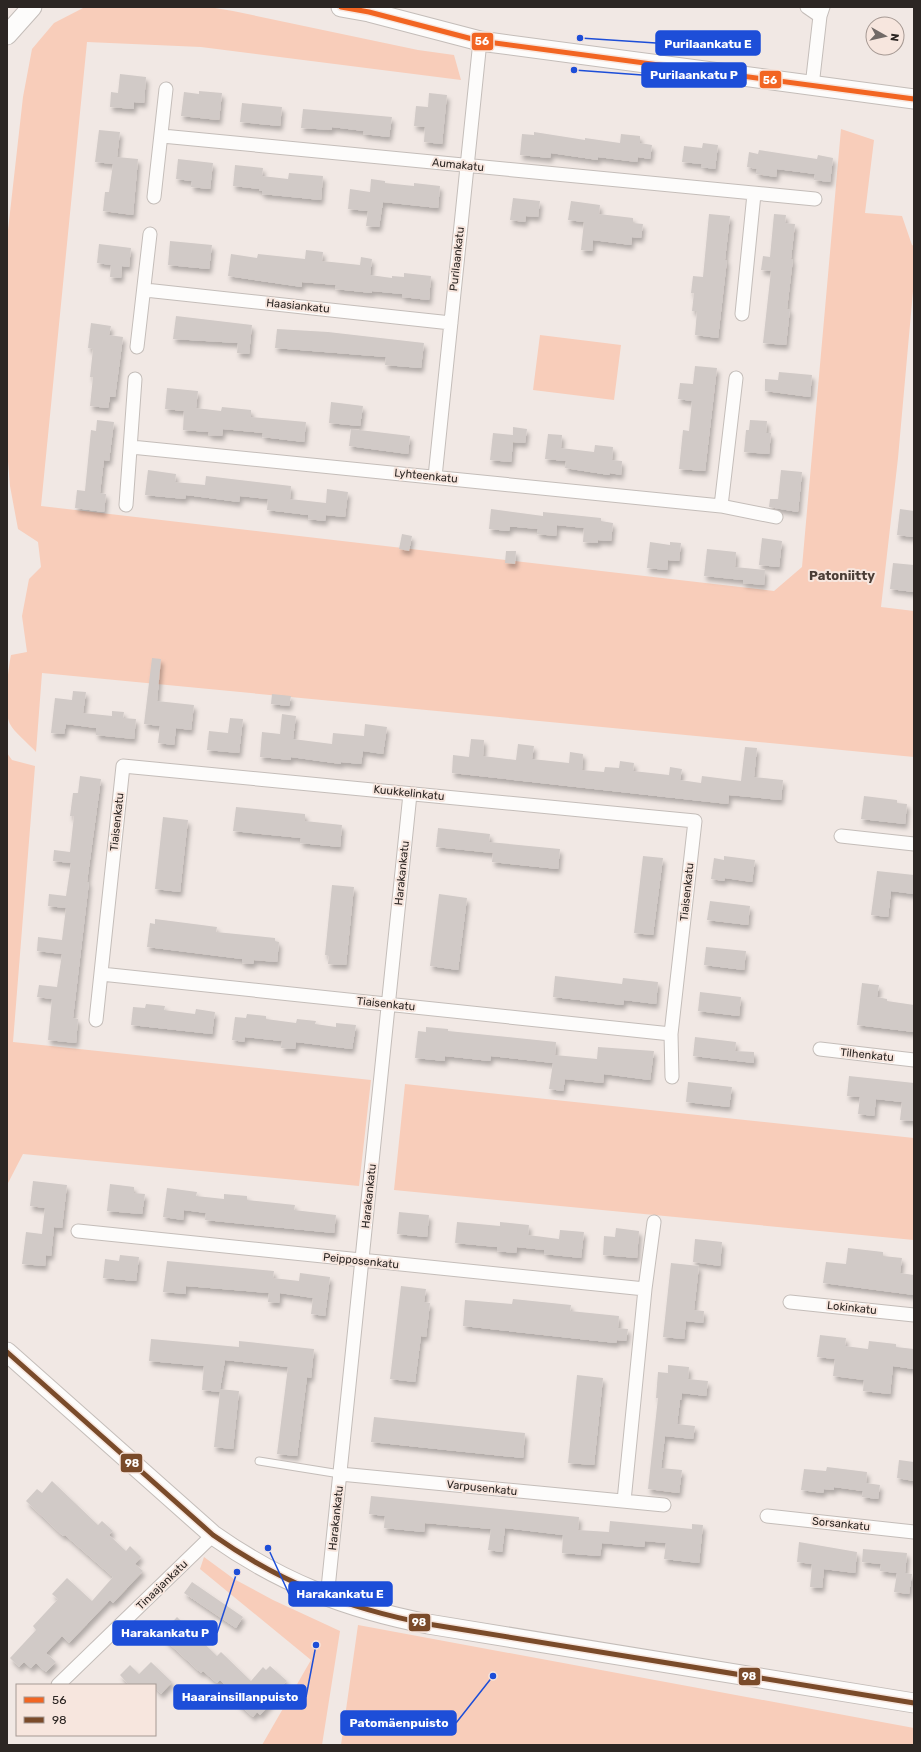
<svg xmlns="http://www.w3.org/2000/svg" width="921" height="1752" font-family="Rubik,sans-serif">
	<defs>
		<filter id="shadow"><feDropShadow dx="2.5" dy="4.5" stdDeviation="2" flood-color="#0004"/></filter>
	</defs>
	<rect width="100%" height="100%" fill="#f1e8e4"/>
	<path fill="#f8cdba" d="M85 7H209L233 11 418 50 454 55 461 80 201 47 87 42 41 506 774 591 802 567 841 129 874 140 865 213 902 216 912 245 914 246V280L898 458 881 607 914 611V757L42 673 36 752C29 744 14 732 10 724 3 711 8 670 11 655L27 652 22 616 29 579 41 567 38 542 18 529 10 486 7 449V239L23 97 32 49 54 23Z
		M540 335 621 345 614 400 533 390Z
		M7 753 12 760 35 766 13 1042 371 1080 359 1186 23 1154 7 1185Z
		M405 1084 914 1138V1240L394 1190Z
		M204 1557 234 1579 273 1600 340 1631 322 1745H262L311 1660 200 1569Z
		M358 1625 914 1728V1745H341Z"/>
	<path fill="#d1cac7" filter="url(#shadow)" d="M120 74 146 77 144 103 134 102V109L110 107 111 92 118 93Z
		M199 91 222 93 219 120 181 116 184 92 199 94Z
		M429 93 447 95 442 144 424 142 425 127 414 126 416 106 428 107Z
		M242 103 282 107 280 126 240 122Z
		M303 109 392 117 389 137 363 134 364 131 332 127V130L301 128Z
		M99 130 120 132 117 157 138 159 133 215 103 211 105 192H109L113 164 95 162Z
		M534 132 585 140V138L620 143 621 134 640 136V143L652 145 650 159 638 157 637 162 598 157V160L551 153 550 158 520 155 522 134 534 135Z
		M703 143 718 145 715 169 701 167 702 164 682 162 684 146 702 148Z
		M759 150 817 159 818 155 833 158 830 182 814 180 815 174 777 169 776 177 756 174 757 169 747 167 749 152 758 154Z
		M178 159 213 163 210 189 191 187 192 181 176 179Z
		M235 165 263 168 262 176 288 179 289 173 323 176 321 200 262 194V191H259L260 189 233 186Z
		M371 179 385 181V183L414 186V183L440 186 438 208 383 202 379 227 366 226 368 211 348 209 350 189 370 192Z
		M513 198 540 201 538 217 526 216 525 222 510 220Z
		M571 201 600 205 599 214 633 218V223L643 224 641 238 632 237 631 245 593 240 592 251 581 250 584 222 568 220Z
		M709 214 730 216 725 260H727L718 338 695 335 697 311H692L694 293H691L693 276 703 277Z
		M774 214 786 215 785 223 795 224 791 259H793L787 309H790L786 345 763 343 771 271 761 270 763 256 770 257Z
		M170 241 212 245 209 269 168 265Z
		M99 244 131 248 129 267 122 266 121 278 110 277 111 265 97 263Z
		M306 250 323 252 322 261 360 265 361 257 372 259 370 275 392 278V276L404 277V273L431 276 429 300 402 297V294L372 291V293L335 289 336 285 302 282V287L228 276 231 254 257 258 258 254 305 259Z
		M176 316 252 325 249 354 237 353 238 343 173 339Z
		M91 323 111 326 109 335 123 337 115 397H110L108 408 90 406 93 377H90L93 349 88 348Z
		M277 329 328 332 424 343 421 368 385 365 386 357 275 348Z
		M695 366 717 368 705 471 679 469 683 430 689 431 692 401 678 399 680 383 693 384Z
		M779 372 812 375 810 397 765 391V379L778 380Z
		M167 388 198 391 196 408 221 411 222 407 251 410V417L306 422 304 442 262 437 263 433 223 429 222 436 208 435 209 432 183 430 184 411 165 409Z
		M331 402 363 406 360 426 329 423Z
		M97 420 114 422 109 461 104 460 100 493 106 494 104 512 75 508 77 490 85 491 91 430 96 431Z
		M750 420 767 421 766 433H771L769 454 744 452 746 430H749Z
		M513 427 527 429 525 443 513 442 511 462 490 460 493 433 513 435Z
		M351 429 410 436 408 454 349 446Z
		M548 434 562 435 561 448 594 452 595 445 613 447 612 460 622 461 621 475 610 473 609 475 565 468 566 461 545 459Z
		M148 470 176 474 175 482 205 485 206 476 291 486 290 499 326 503 327 489 348 492 345 517 326 515 325 521 308 519V515L267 510 268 499 240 496 239 502 186 495 185 499 145 495Z
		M781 470 802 472 798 512 769 507 770 499H778Z
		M491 509 543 516V512L601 518V521L613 523 611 541 598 540V543L583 542 584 528 557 525 556 536 537 534 538 529 517 527H510L509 531 489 529Z
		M900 509 914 511V537L897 535Z
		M402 534 412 536 409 551 399 549Z
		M762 538 782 541 779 567 759 565Z
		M650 542 670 545V542L681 543 679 561 668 560 667 570 647 568Z
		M707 549 736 552 735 567 765 570 764 585 743 583V580L704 576Z
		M506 551H516L515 564 505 563Z
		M893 563 914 565V592L890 589Z
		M152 658 161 659 157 701 194 705 191 730 176 728 174 745 158 743 160 726 144 724Z
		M73 691 86 692 83 713 112 716V711L124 712 123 718 136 719 134 739 96 735V728L66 724 64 734 51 733 55 698 72 700Z
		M272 694 291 696 289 706 271 704Z
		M282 714 296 716 293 739 332 744 333 733 364 736 365 724 387 727 383 754 363 751 361 764 341 762V764L291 757V760L260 757 262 732 280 734Z
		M230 718 243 719 239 753 207 750 209 731 228 733Z
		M471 739 484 740 483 756 516 760 518 744 534 746 532 759 569 763 570 752 583 754 582 770 604 772 605 767 619 768 620 761 634 763 633 771 669 775 670 767 682 769 680 780 701 783 702 776 741 781 745 747 757 748 754 777 783 780 781 800 729 795 728 804 452 773 453 755 469 757Z
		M80 776 101 779 87 882H89L73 1018 78 1019 76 1043 48 1040 52 999 37 997 39 985 57 987 62 954 37 951 38 937 62 940 66 908 48 906 49 894 66 896 71 863 53 861 54 850 70 852 74 816H70L73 793H78Z
		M864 796 897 800V803L907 804 905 824 861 819Z
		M236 807 305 814V821L342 825 340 847 300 843 301 838 233 831Z
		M163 817 188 820 180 892 155 889Z
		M438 828 490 834 489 842 560 849 558 869 492 862 493 853 436 847Z
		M643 856 663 858 653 935 634 933Z
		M724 856 755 860 752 882 725 878 724 881 711 879 714 858 724 860Z
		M877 871 914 875V894L891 891 888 917 871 915Z
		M332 885 354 887 346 965 328 964 329 956 325 955Z
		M439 894 467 898 458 970 430 966Z
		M710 901 750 906 748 925 707 920Z
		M155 919 217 927 216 932 275 938V941L279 942 277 962 254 960 253 964 242 963V959L147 947 150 923 155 924Z
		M706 947 746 951 744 970 704 965Z
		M555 976 622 984 623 978 658 982 656 1004 624 1000 623 1005 553 997Z
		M862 983 879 985 877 997 887 999V1001L914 1005V1032L857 1025Z
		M700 992 741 997 739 1016 698 1011Z
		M146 1004 165 1006 164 1010 195 1014 196 1009 215 1012 212 1034 131 1025 133 1007 145 1008Z
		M247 1014 266 1016V1019L296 1023 297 1019 316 1021 315 1024 336 1027V1023L356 1025 352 1049 296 1042 295 1049 281 1048 282 1041 245 1037 244 1042 232 1040 235 1017 246 1018Z
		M426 1027 448 1029V1031L556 1042 555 1055 597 1059 598 1047 654 1051 650 1080 604 1074 603 1083 565 1079 563 1091 549 1089 553 1063 491 1056 490 1061 445 1056V1061L415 1058 418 1031 426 1032Z
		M695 1037 736 1042 735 1051 754 1052V1063L693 1056Z
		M849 1076 914 1083V1121L900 1120 902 1102 876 1099 874 1116 858 1114 860 1097 847 1096Z
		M688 1082 732 1087 729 1107 686 1102Z
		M33 1181 67 1185 62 1228 54 1227 51 1256 46 1255 45 1266 22 1264 26 1232 42 1234 45 1208 30 1206Z
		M110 1184 134 1187V1193L145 1194 142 1214 107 1211Z
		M167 1188 197 1192 196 1196 224 1199V1194L247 1196V1200L295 1205 294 1210 336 1215 334 1233 205 1220 206 1213 184 1210 183 1220 163 1217Z
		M399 1212 429 1215 427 1237 397 1234Z
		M457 1222 500 1226V1222L529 1225 528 1235 559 1239 560 1230 584 1232 581 1258 544 1254V1250L517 1247 516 1253 497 1251V1247L455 1243Z
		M616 1228 639 1231 637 1258 603 1255 604 1236 615 1237Z
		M695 1239 722 1242 720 1266 693 1262Z
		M848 1248 883 1252V1256L902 1258 900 1273 914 1275V1295L823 1283 826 1262 846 1264Z
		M120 1255 139 1257 136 1281 103 1278 105 1259 119 1261Z
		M167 1261 274 1271 273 1278 299 1281 300 1273 330 1277 325 1316 311 1314 313 1298 280 1293 279 1303 268 1302 269 1293 186 1286V1294L163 1292Z
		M671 1263 699 1266 694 1310 704 1311 703 1323 686 1321 684 1339 663 1337Z
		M401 1286 426 1289 424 1302 430 1303 426 1337 421 1336 415 1382 390 1379Z
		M513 1299 571 1305 570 1311 619 1316 618 1328 628 1329 626 1341 617 1340 616 1343 463 1326 465 1300 512 1304Z
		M820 1335 846 1338 845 1346 868 1349 869 1341 896 1344V1347L914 1349V1369L893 1366 890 1394 863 1391 864 1380 833 1376 835 1359 817 1357Z
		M151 1339 239 1347V1341L314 1349 311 1378 307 1377 297 1456 277 1454 288 1367 225 1360 220 1389 239 1391 233 1449 214 1447 220 1392 202 1390 204 1366 149 1361Z
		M668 1365 689 1367 688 1379 708 1381 706 1396 682 1393 681 1400H680L677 1424 695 1426 693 1439 665 1436 661 1468 682 1470 679 1493 648 1489 658 1398H656L658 1372 668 1373Z
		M577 1375 603 1378 594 1465 568 1463Z
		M374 1417 525 1433 523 1458 371 1442Z
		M899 1460 914 1462V1481L897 1478Z
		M827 1467 867 1472 866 1483 880 1485 878 1499 862 1497 863 1491 834 1487V1490L824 1489 823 1493 801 1490 804 1469 826 1471Z
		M52 1481 98 1525 102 1521 113 1531 109 1535 126 1551 130 1546 141 1557 135 1564 143 1571 113 1603 110 1600 69 1643 62 1636 46 1653 56 1662 46 1672 36 1663 31 1668 24 1662 19 1667 10 1658 36 1630 33 1626 58 1599 52 1594 67 1578 92 1601 113 1577 65 1535 63 1536 26 1501 37 1489 42 1493Z
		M371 1496 579 1517 578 1530 609 1532 610 1521 692 1529V1524L703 1525 699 1563 664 1559 666 1543 645 1541 644 1547 602 1543 600 1556 562 1553 563 1535 505 1528 502 1552 488 1550 491 1529 425 1523 424 1532 384 1528 385 1516 369 1514Z
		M799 1542 857 1552 855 1573 824 1569 822 1588 810 1587 812 1564 797 1562Z
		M863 1549 907 1553 905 1573 912 1574 909 1594 894 1592 897 1573 880 1571 881 1564 862 1562Z
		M192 1582 243 1617 236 1628 184 1593Z
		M177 1617 217 1656 221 1652 251 1681 263 1667 266 1670 270 1666 287 1681 283 1685 285 1688 260 1715 257 1712 253 1717 235 1701 238 1697 220 1680 217 1683 203 1671 201 1673 164 1639 167 1635 163 1632Z
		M151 1662 172 1682 161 1694 155 1688V1685H129L120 1675 130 1665 139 1674Z"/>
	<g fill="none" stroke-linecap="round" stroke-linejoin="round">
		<g stroke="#c4bdb9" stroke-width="9">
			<path id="lane" d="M259 1461 340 1474"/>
		</g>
		<g stroke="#c4bdb9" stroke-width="15">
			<path id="street" d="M807 7 820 16
				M812 86 820 16 823 7
				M162 136 815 199
				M154 197 166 89
				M145 290 451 323
				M742 314 754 194
				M137 347 150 234
				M131 447 721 506 776 517
				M435 477 480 41
				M126 505 135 379
				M721 506 736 378
				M841 836 914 844
				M101 974 671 1034
				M96 1020 123 766 695 821 671 1034 672 1077
				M820 1049 914 1060
				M78 1231 645 1289
				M790 1302 914 1315
				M340 1474 664 1505
				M624 1501 645 1289 654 1222
				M767 1516 914 1532
				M327 1598 410 794
				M58 1685 213 1535"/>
		</g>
		<g stroke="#c4bdb9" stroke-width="21">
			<path id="secondary" d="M341 7 369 12 480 41 914 99
				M7 35 32 7
				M7 1352 213 1535C281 1583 346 1608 428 1624L914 1703"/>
		</g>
		<use href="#lane" stroke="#fdfcfb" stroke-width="7"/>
		<use href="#street" stroke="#fdfcfb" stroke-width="13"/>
		<use href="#secondary" stroke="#fdfcfb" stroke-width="19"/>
		<g stroke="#f7e6de" stroke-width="8">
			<path id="bus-1" d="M341 7 369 12 480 41 914 99"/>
		</g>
		<g stroke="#f7e6de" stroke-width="8">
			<path id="bus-2" d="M7 1352 213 1535C281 1583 346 1608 428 1624L914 1703"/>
		</g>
		<use href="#bus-1" stroke="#f26522" stroke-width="5"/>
		<use href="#bus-2" stroke="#7a4b2a" stroke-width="5"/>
	</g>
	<g text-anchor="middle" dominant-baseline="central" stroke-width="4" stroke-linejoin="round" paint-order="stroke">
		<g font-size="11" fill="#2c2623" stroke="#f7e6de">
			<text transform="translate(458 165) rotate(6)">Aumakatu</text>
			<text transform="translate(457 259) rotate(-84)">Purilaankatu</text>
			<text transform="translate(298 306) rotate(6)">Haasiankatu</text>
			<text transform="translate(426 476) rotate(6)">Lyhteenkatu</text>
			<text transform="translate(409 793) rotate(6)">Kuukkelinkatu</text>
			<text transform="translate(117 822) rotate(-84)">Tiaisenkatu</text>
			<text transform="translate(402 873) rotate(-84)">Harakankatu</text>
			<text transform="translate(687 892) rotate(-84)">Tiaisenkatu</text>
			<text transform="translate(386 1004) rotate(6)">Tiaisenkatu</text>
			<text transform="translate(867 1055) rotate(6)">Tilhenkatu</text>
			<text transform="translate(369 1196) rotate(-84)">Harakankatu</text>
			<text transform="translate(361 1261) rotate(6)">Peipposenkatu</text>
			<text transform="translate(852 1308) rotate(6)">Lokinkatu</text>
			<text transform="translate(482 1488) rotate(6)">Varpusenkatu</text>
			<text transform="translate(336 1518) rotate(-84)">Harakankatu</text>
			<text transform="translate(841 1524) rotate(6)">Sorsankatu</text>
			<text transform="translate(162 1585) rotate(-44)">Tinaajankatu</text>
		</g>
		<g font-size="13" font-weight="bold" fill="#4b3e37" stroke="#f7e6de">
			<text x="842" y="575">Patoniitty</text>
		</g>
	</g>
	<path fill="none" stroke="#1d4ed8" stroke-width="1.5" d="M580 38L656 43M574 70L642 75M268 1548L289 1594M237 1572L217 1633M316 1645L306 1697M493 1676L456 1723"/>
	<g fill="#1d4ed8" stroke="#f7e6de" stroke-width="1.5">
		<circle cx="580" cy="38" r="4"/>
		<circle cx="574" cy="70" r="4"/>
		<circle cx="268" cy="1548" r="4"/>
		<circle cx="237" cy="1572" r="4"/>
		<circle cx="316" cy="1645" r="4"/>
		<circle cx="493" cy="1676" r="4"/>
	</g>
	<g fill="#1d4ed8" stroke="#1d4ed8" stroke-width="1.5">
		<rect x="656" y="31" width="104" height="24" rx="4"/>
		<rect x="642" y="63" width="104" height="24" rx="4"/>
		<rect x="289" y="1582" width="103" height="24" rx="4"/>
		<rect x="113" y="1621" width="104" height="24" rx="4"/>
		<rect x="174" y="1685" width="132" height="24" rx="4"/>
		<rect x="341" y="1711" width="115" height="24" rx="4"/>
	</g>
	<g font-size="12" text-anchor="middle" font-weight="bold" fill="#fff">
		<text x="708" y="48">Purilaankatu E</text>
		<text x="694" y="79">Purilaankatu P</text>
		<text x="340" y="1598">Harakankatu E</text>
		<text x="165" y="1637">Harakankatu P</text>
		<text x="240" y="1701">Haarainsillanpuisto</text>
		<text x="399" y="1727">Patomäenpuisto</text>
	</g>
	<g stroke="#f7e6de" stroke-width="1.5">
		<rect x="471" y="32" width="23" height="19" rx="4" fill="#f26522"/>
		<rect x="759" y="70" width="23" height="19" rx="4" fill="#f26522"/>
		<rect x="120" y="1453" width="23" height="20" rx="4" fill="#7a4b2a"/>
		<rect x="408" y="1613" width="23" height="19" rx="4" fill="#7a4b2a"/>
		<rect x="738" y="1667" width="23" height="19" rx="4" fill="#7a4b2a"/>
	</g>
	<g font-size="11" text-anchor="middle" font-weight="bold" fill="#fff">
		<text x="482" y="45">56</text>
		<text x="770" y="84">56</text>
		<text x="132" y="1467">98</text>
		<text x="419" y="1626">98</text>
		<text x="749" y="1680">98</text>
	</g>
	<rect width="921" height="1752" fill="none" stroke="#2c2623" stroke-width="16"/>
	<rect x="16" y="1684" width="140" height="52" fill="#f7e6de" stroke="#a69993"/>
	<rect x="24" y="1697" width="20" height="6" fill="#f26522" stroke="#a69993"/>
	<text x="52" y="1704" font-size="12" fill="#2c2623">56</text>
	<rect x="24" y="1717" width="20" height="6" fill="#7a4b2a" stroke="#a69993"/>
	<text x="52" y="1724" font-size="12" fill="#2c2623">98</text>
	<g transform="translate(885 36) rotate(98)"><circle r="19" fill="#f7e6de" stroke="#a69993"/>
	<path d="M0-3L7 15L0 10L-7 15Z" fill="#716a67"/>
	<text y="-6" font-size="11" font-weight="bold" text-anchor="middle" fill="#2c2623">N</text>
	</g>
</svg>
